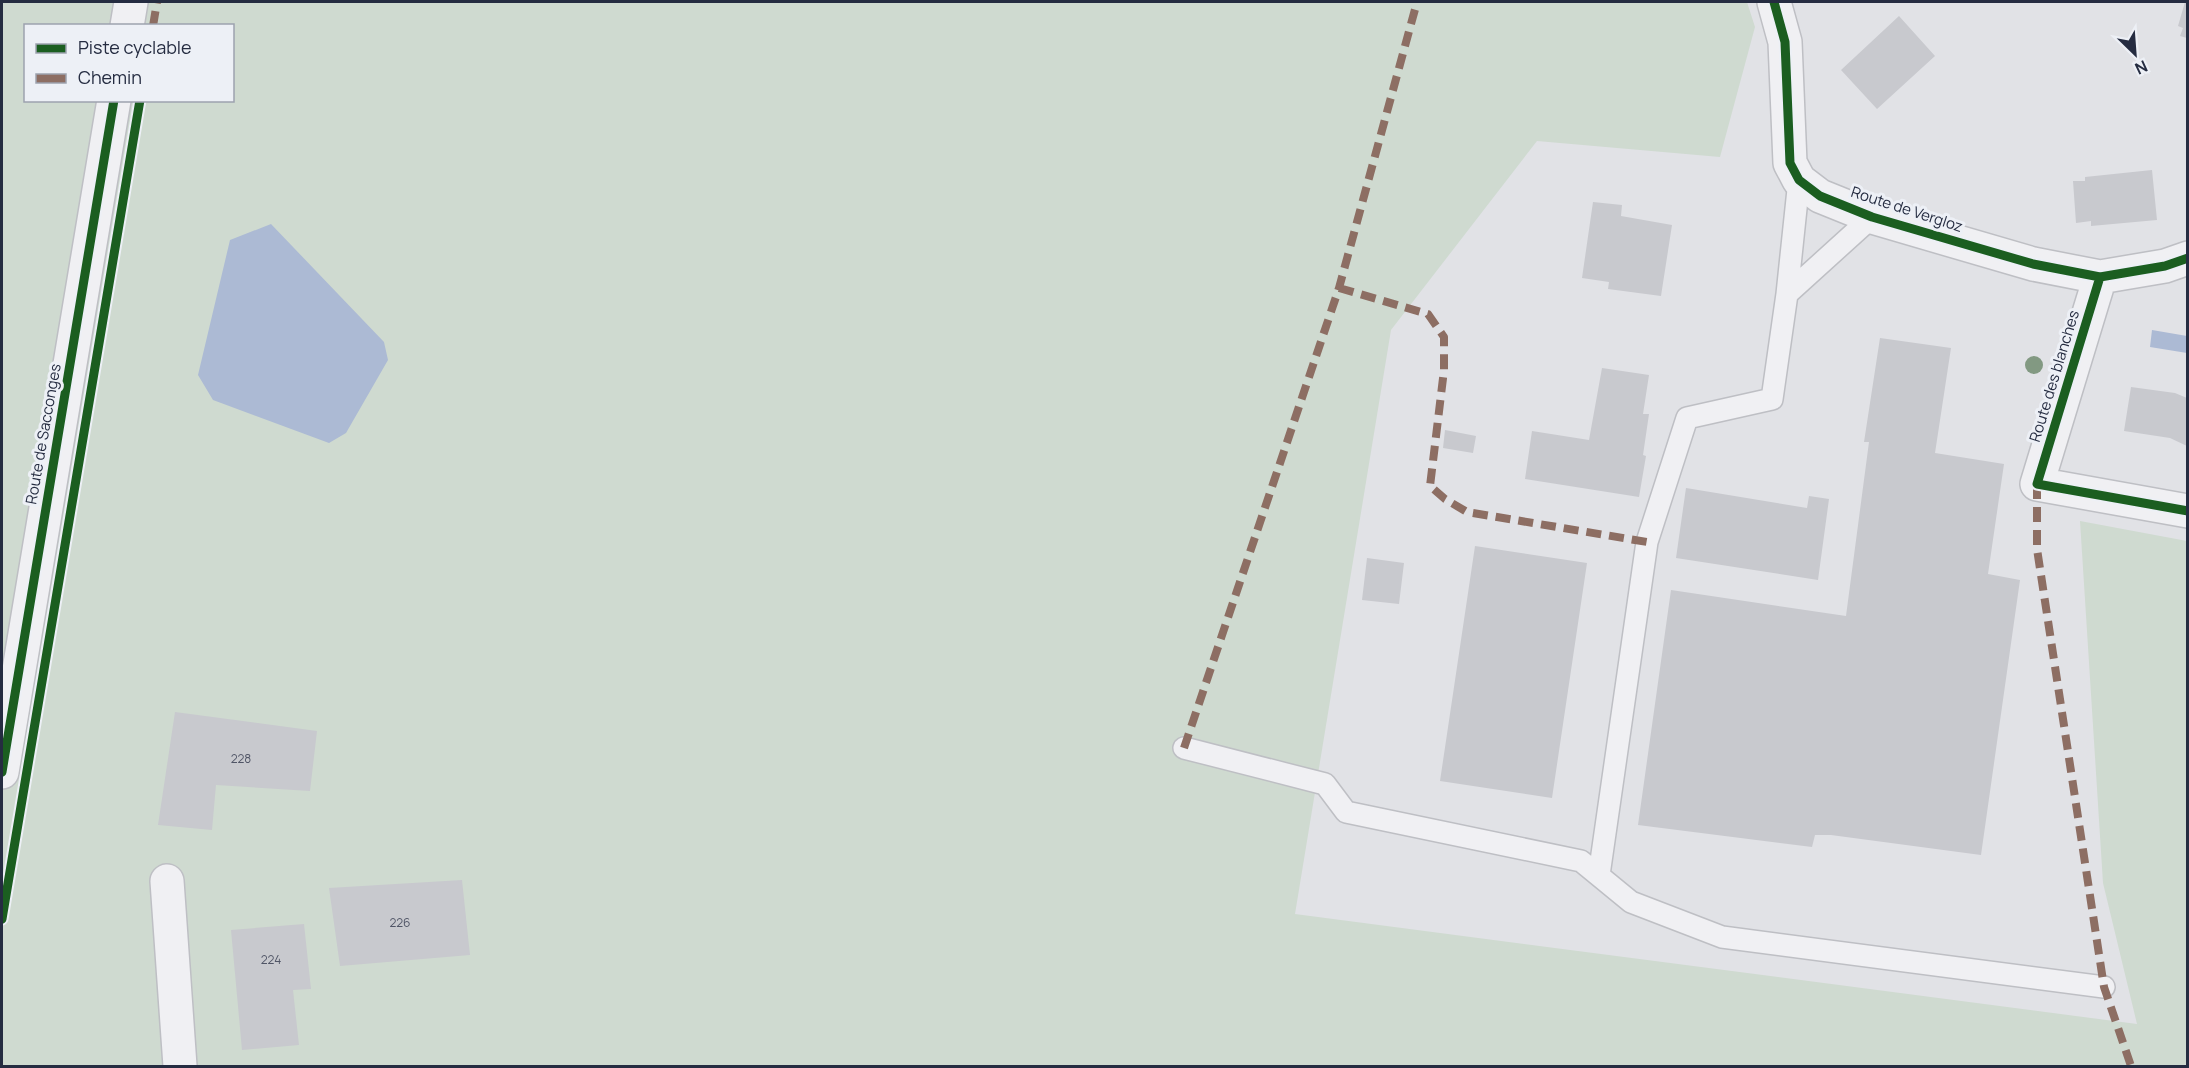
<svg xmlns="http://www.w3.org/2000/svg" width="2189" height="1068" font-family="Manrope,sans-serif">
	<rect width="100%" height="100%" fill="#e1e2e6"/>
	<path fill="#cfdad0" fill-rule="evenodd" d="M2 2H1747L1755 27 1720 157 1537 141 1391 330 1295 914 2137 1024 2103 883 2080 521 2187 541V1066H2ZM26 26H232V100H26Z"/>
	<path fill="#acbad4" d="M271 224 384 342 388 360 346 433 329 443 213 400 198 375 230 240Z
		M2152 330 2187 336V353L2150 347Z"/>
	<path fill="#c8c9ce" d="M2185 2H2187V38L2180 36 2183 28 2178 26Z
		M1899 16 1935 56 1877 109 1841 70Z
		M2152 170 2157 220 2091 226V221L2076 223 2073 181H2085V177Z
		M1593 202 1622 205 1621 216 1672 225 1661 296 1608 289 1609 282 1582 278Z
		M1880 338 1951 348 1935 453 2004 464 1988 574 2020 580 1981 855 1831 835H1815L1812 847 1638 825 1671 590 1846 616 1869 442H1864Z
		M1602 368 1649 375 1643 414H1649L1643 455 1646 456 1639 497 1525 479 1532 431 1589 440Z
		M2131 387 2175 393 2187 398V446L2170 438 2124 431Z
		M1445 430 1476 436 1473 453 1443 448Z
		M1686 488 1807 508 1809 496 1829 499 1818 580 1676 558Z
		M1475 546 1587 563 1552 798 1440 781Z
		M1367 558 1404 563 1399 604 1362 600Z
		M175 712 317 731 310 791 216 785 212 830 158 825Z
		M462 880 470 955 340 966 329 888Z
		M304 924 311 989 293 990 299 1045 242 1050 231 930Z"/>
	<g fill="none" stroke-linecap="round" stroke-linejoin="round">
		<g stroke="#bebfc4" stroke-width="24">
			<path id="service" d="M1787 294 1799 180
				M1184 748 1325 784 1346 812 1581 861 1631 902 1722 937 2104 987
				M1599 875 1647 542 1687 418 1772 399 1787 294 1872 217"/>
		</g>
		<g stroke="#bebfc4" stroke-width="36">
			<path id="minor" d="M1774 2 1785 42 1790 163 1799 180 1820 196 1872 217 2033 264 2100 277 2165 266 2188 258
				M2100 277 2037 484 2188 511
				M167 881 180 1066"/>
		</g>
		<g stroke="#bebfc4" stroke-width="36">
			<path id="tertiary" d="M127 26 131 2
				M2 772 114 100"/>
		</g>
		<use href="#service" stroke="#f0f0f3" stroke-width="21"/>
		<use href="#minor" stroke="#f0f0f3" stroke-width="33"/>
		<use href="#tertiary" stroke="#f0f0f3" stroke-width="33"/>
		<path stroke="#8d6e63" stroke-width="8" stroke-dasharray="15 8" stroke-linecap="butt" d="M153 26 157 2
			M1339 288 1428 314 1444 337V370L1430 486 1445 499 1467 512 1647 542
			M2037 484V549L2104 987 2131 1066
			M1184 748 1339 288 1417 2"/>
		<g stroke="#edf0f6" stroke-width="13">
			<path id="cycleway" d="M1774 2 1785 42 1790 163 1799 180 1820 196 1872 217 2033 264 2100 277 2165 266 2188 258
				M2100 277 2037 484 2188 511
				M2 772 114 100
				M2 919 140 100"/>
		</g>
		<use href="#cycleway" stroke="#1b5e20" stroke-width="9"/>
	</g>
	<circle fill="#829982" cx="2034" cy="365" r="9"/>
	<g text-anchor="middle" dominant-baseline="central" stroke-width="6" stroke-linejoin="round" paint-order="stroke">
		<g font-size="12" fill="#505566">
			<text x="241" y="758">228</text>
			<text x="400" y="922">226</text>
			<text x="271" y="959">224</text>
		</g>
		<g font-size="15" fill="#252c41" stroke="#edf0f6">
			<text transform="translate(1907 209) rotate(18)">Route de Vergloz</text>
			<text transform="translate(2054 376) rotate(-73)">Route des blanches</text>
			<text transform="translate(43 434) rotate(-80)">Route de Sacconges</text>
		</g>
	</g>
	<rect width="2189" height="1068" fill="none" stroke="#252c41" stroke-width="6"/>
	<rect x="24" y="24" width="210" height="78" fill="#edf0f6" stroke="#9da2ae" stroke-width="1.5"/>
	<rect x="36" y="44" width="30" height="9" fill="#1b5e20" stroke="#9da2ae" stroke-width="1.5"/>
	<text x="78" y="54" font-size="18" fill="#252c41">Piste cyclable</text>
	<rect x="36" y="74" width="30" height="9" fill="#8d6e63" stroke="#9da2ae" stroke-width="1.5"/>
	<text x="78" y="84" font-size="18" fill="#252c41">Chemin</text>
	<g transform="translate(2135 54) rotate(155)" stroke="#edf0f6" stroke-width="4.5" paint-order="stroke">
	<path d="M0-4.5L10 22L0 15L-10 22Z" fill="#252c41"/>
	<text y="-9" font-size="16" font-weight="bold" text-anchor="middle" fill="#252c41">N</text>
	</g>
</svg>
